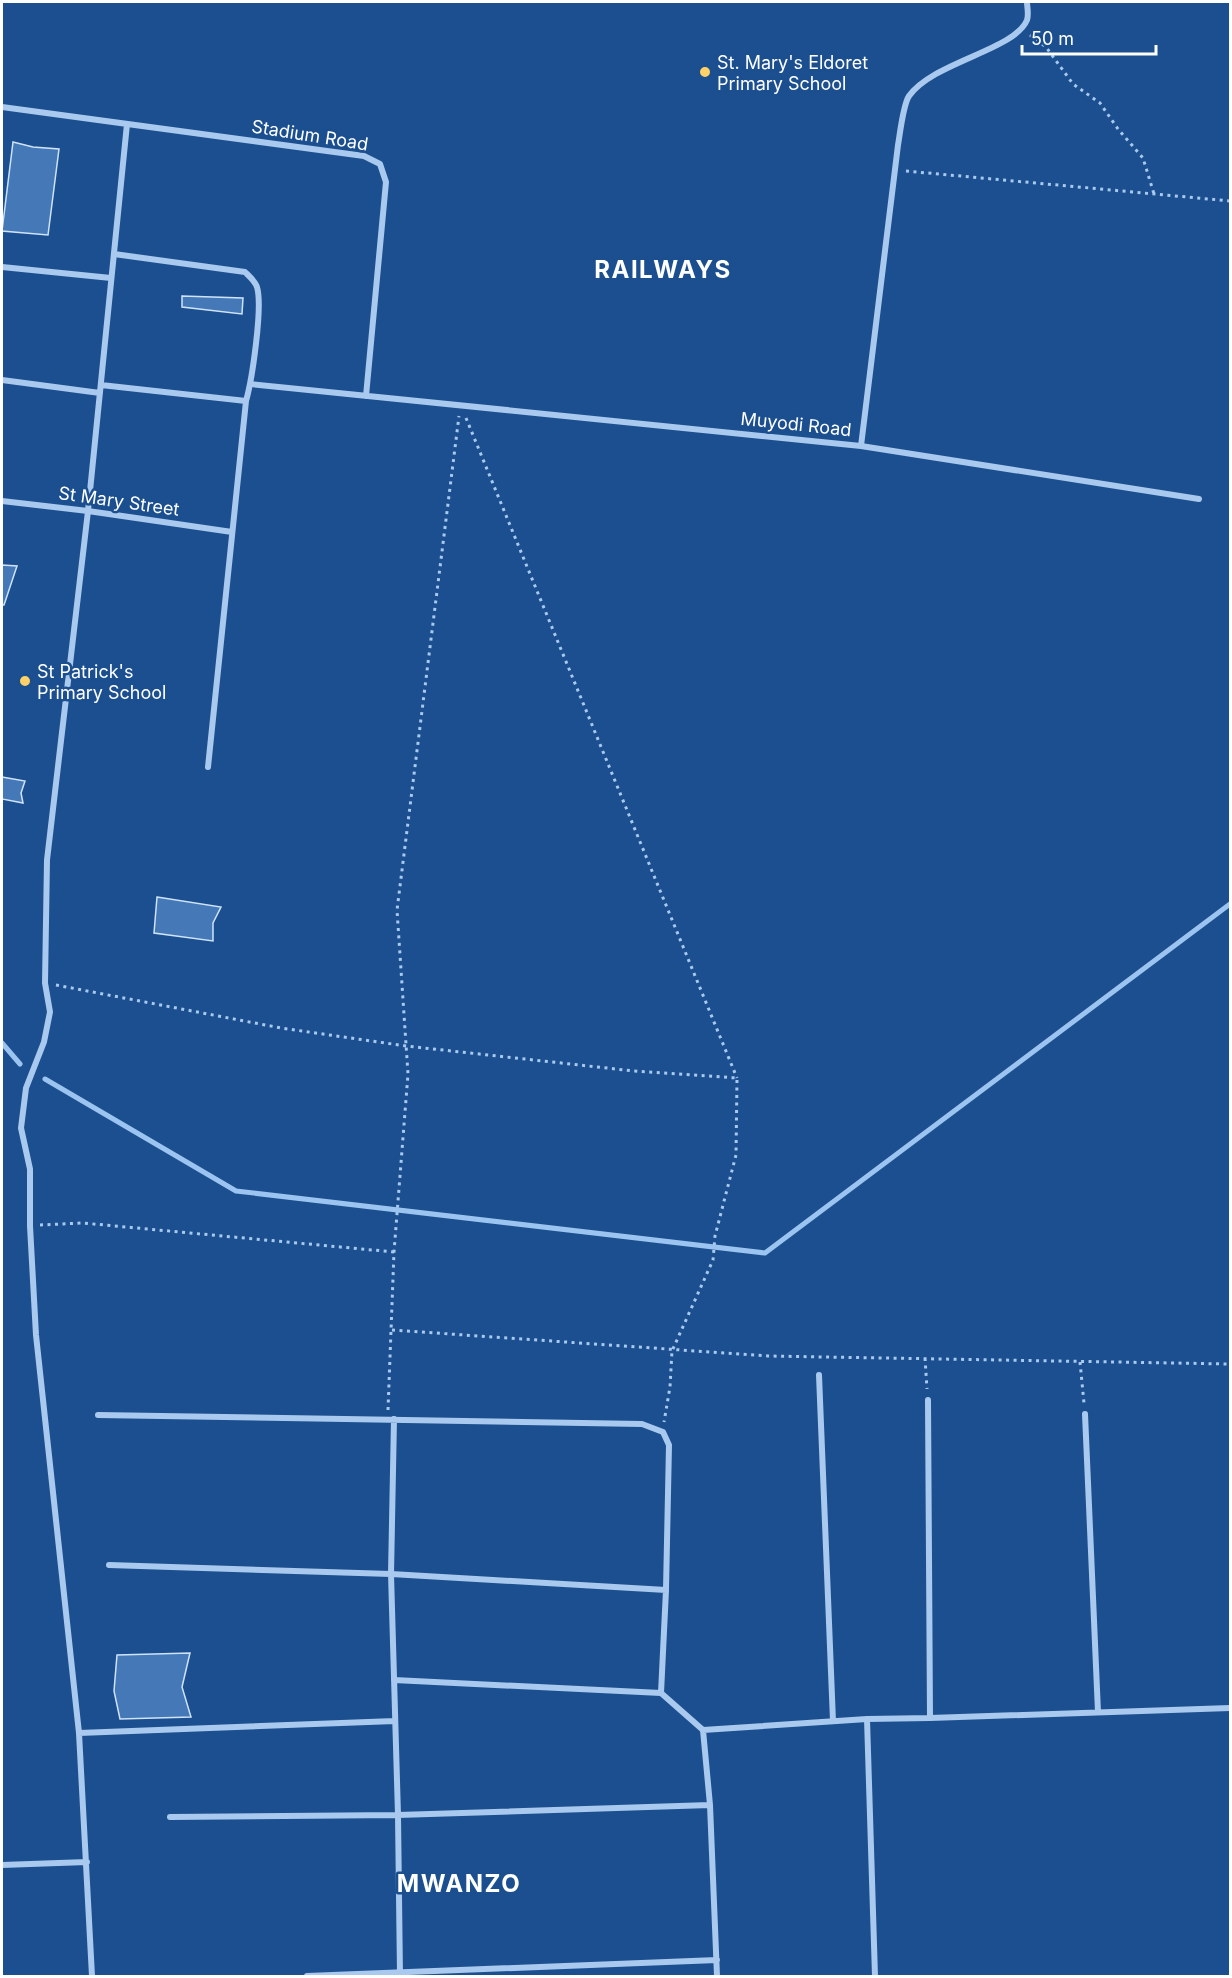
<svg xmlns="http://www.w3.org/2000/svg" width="1232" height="1978" font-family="Inter,sans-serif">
	<rect width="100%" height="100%" fill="#1b4f8f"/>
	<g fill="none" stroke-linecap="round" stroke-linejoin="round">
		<path stroke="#9cc4f0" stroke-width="5" d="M2 1043 20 1064
			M45 1079 236 1191 765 1253 1230 904"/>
	</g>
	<path fill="#4478b7" stroke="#cfe3fa" stroke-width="1.5" d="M13 142 33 147 59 149 48 235 2 231Z
		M182 296 243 298 242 314 182 307Z
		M2 565 17 566 4 605H2Z
		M2 777 25 781 21 793 23 803 2 799Z
		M157 897 221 907 213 923V941L154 933Z
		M190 1653 182 1687 191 1717 120 1719 114 1691 117 1655Z"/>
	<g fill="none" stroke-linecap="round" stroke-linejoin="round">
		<path stroke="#a9c9ee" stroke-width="3" stroke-dasharray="3 4.5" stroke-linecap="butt" d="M1030 35 1046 47 1073 84 1100 103 1118 129 1143 158 1154 194
			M906 171 1230 201
			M466 418 737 1078
			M56 985 281 1028 406 1046 634 1071 737 1078 736 1155 715 1236 713 1260 672 1351 670 1387 664 1422
			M40 1225 83 1223 394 1252
			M392 1330 768 1356 1230 1364
			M925 1358 927 1389
			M1080 1362 1084 1403
			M388 1410 394 1252 408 1074 397 910 459 416"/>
		<path stroke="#a9c9ee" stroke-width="6" d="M2 107 364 156 380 164 386 182 366 396
			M114 254 245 272C249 276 255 281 257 287 263 307 252 380 246 401L208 767
			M2 267 111 278
			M2 380 100 393
			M250 384 861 446 1199 499
			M101 385 246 401
			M861 446 898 145C900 134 903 105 909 96 933 62 1015 50 1027 20 1029 14 1027 7 1027 2
			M2 501 88 511 232 532
			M819 1375 833 1721
			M928 1400 930 1718
			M1085 1414 1098 1712
			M98 1415 642 1424 663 1432 669 1445 666 1590 661 1693 703 1730
			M394 1419 391 1574 398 1815 400 1976
			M109 1565 391 1574 666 1590
			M394 1680 661 1693
			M867 1719 875 1976
			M79 1733 395 1721
			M710 1805 717 1976
			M170 1817 398 1815 710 1805 703 1730 867 1719 930 1718 1230 1708
			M2 1865 87 1862
			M92 1976 79 1733 36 1335 30 1226V1169L21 1128 26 1088 44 1042 50 1012 45 983 47 860 88 511 127 124
			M307 1976 717 1960"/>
	</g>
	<g fill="#ffd166" stroke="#1b4f8f" stroke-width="2">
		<circle cx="705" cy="72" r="6"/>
		<circle cx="25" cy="681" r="6"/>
	</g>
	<g text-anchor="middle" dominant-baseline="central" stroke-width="5" stroke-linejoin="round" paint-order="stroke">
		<g font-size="18" fill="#fff" stroke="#1b4f8f" text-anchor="start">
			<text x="717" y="62">St. Mary's Eldoret<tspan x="717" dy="21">Primary School</tspan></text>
			<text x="37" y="671">St Patrick's<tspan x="37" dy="21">Primary School</tspan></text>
		</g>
		<g font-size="18" fill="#fff" stroke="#1b4f8f">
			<text transform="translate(310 135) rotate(9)">Stadium Road</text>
			<text transform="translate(796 424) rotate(6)">Muyodi Road</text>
			<text transform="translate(119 501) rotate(8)">St Mary Street</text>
		</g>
		<g font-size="24" font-weight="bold" letter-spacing="1.5" fill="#fff" stroke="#1b4f8f">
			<text x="663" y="269">RAILWAYS</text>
			<text x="459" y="1883">MWANZO</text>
		</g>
	</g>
	<rect width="1232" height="1978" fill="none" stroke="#ffffff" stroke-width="6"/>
	<path d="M1022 45v9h134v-9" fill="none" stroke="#ffffff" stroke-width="3"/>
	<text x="1031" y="45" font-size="18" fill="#ffffff" stroke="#1b4f8f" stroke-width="4.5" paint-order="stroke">50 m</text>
</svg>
